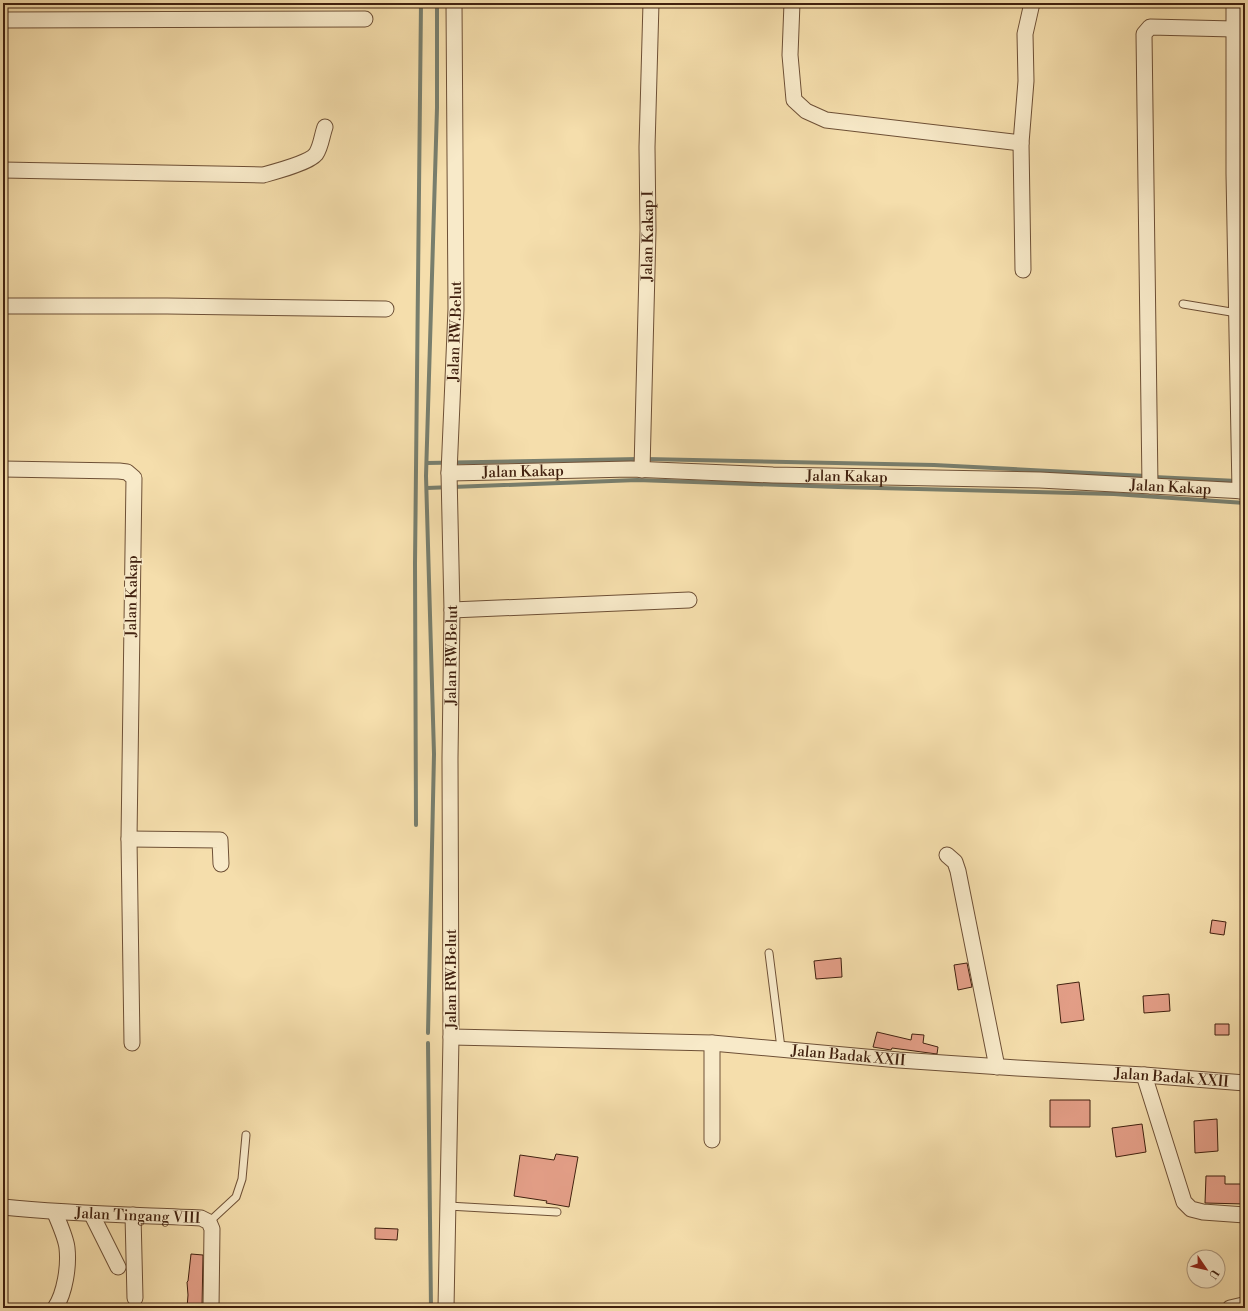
<svg xmlns="http://www.w3.org/2000/svg" width="1248" height="1311" font-family="'Libre Bodoni',serif">
	<rect width="100%" height="100%" fill="#f5deac"/>
	<filter id="stains"><feTurbulence type="fractalNoise" baseFrequency=".005" numOctaves="4"/><feColorMatrix values="0 0 0 0 .2 0 0 0 0 .09 0 0 0 0 .02 0 0 0 .5 -.17"/></filter>
	<radialGradient id="worn" r=".72"><stop offset=".6" stop-color="#630" stop-opacity="0"/><stop offset="1" stop-color="#630" stop-opacity=".3"/></radialGradient>
	<g fill="none" stroke-linecap="round" stroke-linejoin="round">
		<path stroke="#787e6d" stroke-width="4" d="M646 459 934 465 1147 476
			M427 463 639 459
			M1154 477 1237 481
			M427 488 637 480 838 487 1114 494 1245 503
			M416 825 415 564 421 3
			M428 1033 434 754 426 476 437 108V3
			M428 1043 431 1308"/>
	</g>
	<path fill="#e49f88" stroke="#41210f" d="M1212 920 1226 922 1224 935 1210 933Z
		M841 958 842 977 816 979 814 961Z
		M967 963 972 987 958 990 954 965Z
		M1079 982 1084 1020 1061 1023 1057 985Z
		M1169 994 1170 1011 1144 1013 1143 996Z
		M1215 1024H1229V1035H1215Z
		M877 1032 911 1040 912 1034 924 1035 923 1043 938 1047 937 1054 892 1048 891 1050 873 1047Z
		M1050 1100H1090V1127H1050Z
		M1217 1119 1218 1151 1195 1153 1194 1121Z
		M1142 1124 1146 1152 1116 1157 1112 1128Z
		M556 1154 578 1157 569 1207 546 1203 547 1201 514 1196 520 1155 554 1160Z
		M1206 1176H1225V1184H1245V1204L1205 1203Z
		M375 1228 398 1229 397 1240 375 1239Z
		M191 1254 203 1255 202 1308H187L188 1295 187 1282 188 1281Z"/>
	<g fill="none" stroke-linecap="round" stroke-linejoin="round">
		<g stroke="#6e5036" stroke-width="9">
			<path id="service" d="M1183 304 1237 313
				M769 953 781 1048
				M448 1206 557 1212
				M209 1222 236 1197 242 1179 246 1135"/>
		</g>
		<g stroke="#6e5036" stroke-width="17">
			<g id="minor">
				<path d="M792 3 790 55 794 100 806 111 826 120 1021 143"/>
				<path d="M1234 3V174L1240 491"/>
				<path d="M3 20 365 19"/>
				<path d="M3 170 263 175C274 172 309 163 316 154 321 147 322 135 325 127"/>
				<path d="M1023 270 1021 143 1026 81 1025 34 1032 3"/>
				<path d="M3 306H167L386 309"/>
				<path d="M3 469 119 471 127 472 134 478 129 839 132 1043"/>
				<path id="s1" d="M642 470 648 230 647 147 651 3"/>
				<path id="s2" d="M449 473 631 469 773 475 1040 480 1245 491"/>
				<path d="M1150 486 1144 34 1150 27 1234 29"/>
				<path d="M452 610 689 600"/>
				<path d="M129 839 220 840 221 864"/>
				<path d="M947 855 955 862 958 871 997 1067"/>
				<path id="s3" d="M451 1037 712 1043 899 1060 1017 1068 1144 1075 1245 1083"/>
				<path d="M712 1043V1140"/>
				<path d="M1144 1075 1184 1202 1191 1209 1203 1212 1245 1215"/>
				<path id="s4" d="M3 1207C69 1214 135 1215 201 1218L209 1222 212 1229 211 1308"/>
				<path d="M92 1215 118 1267"/>
				<path d="M133 1215 135 1298"/>
				<path d="M55 1308C65 1293 69 1266 67 1248 66 1238 59 1223 55 1213"/>
				<path id="s5" d="M446 1308 451 1037 450 758 452 610 449 473 456 309 454 3"/>
				<path d="M1230 1308 1243 1305"/>
			</g>
		</g>
		<use href="#service" stroke="#f8eac9" stroke-width="7"/>
		<use href="#minor" stroke="#f8eac9" stroke-width="15"/>
	</g>
	<g text-anchor="middle" dominant-baseline="central" stroke-width="3" stroke-linejoin="round" paint-order="stroke">
		<g font-size="15" fill="#41210f" stroke="#f8eac9">
			<text stroke="none"><textPath href="#s1" startOffset="234">Jalan Kakap I</textPath></text>
			<text stroke="none"><textPath href="#s5" startOffset="977">Jalan RW.Belut</textPath></text>
			<text stroke="none"><textPath href="#s2" startOffset="74">Jalan Kakap</textPath></text>
			<text stroke="none"><textPath href="#s2" startOffset="398">Jalan Kakap</textPath></text>
			<text stroke="none"><textPath href="#s2" startOffset="722">Jalan Kakap</textPath></text>
			<text transform="translate(132 596) rotate(-89)">Jalan Kakap</text>
			<text stroke="none"><textPath href="#s5" startOffset="653">Jalan RW.Belut</textPath></text>
			<text transform="translate(451 979) rotate(-90)">Jalan RW.Belut</text>
			<text stroke="none"><textPath href="#s3" startOffset="398">Jalan Badak XXII</textPath></text>
			<text stroke="none"><textPath href="#s3" startOffset="722">Jalan Badak XXII</textPath></text>
			<text stroke="none"><textPath href="#s4" startOffset="135">Jalan Tingang VIII</textPath></text>
		</g>
	</g>
	<rect width="1248" height="1311" fill="none" stroke="#f5deac" stroke-width="16"/>
	<rect x="4" y="4" width="1240" height="1303" fill="none" stroke="#41210f" stroke-width="2"/>
	<rect x="8" y="8" width="1232" height="1295" fill="none" stroke="#41210f"/>
	<g transform="translate(1206 1269) rotate(124)"><circle r="19" fill="#f8eac9" stroke="#af9a7f"/>
	<path d="M0-3L7 15L0 10L-7 15Z" fill="#8f2418"/>
	<text y="-6" font-size="11" font-weight="bold" text-anchor="middle" fill="#41210f">U</text>
	</g>
	<rect width="100%" height="100%" filter="url(#stains)"/>
	<rect width="100%" height="100%" fill="url(#worn)"/>
</svg>
